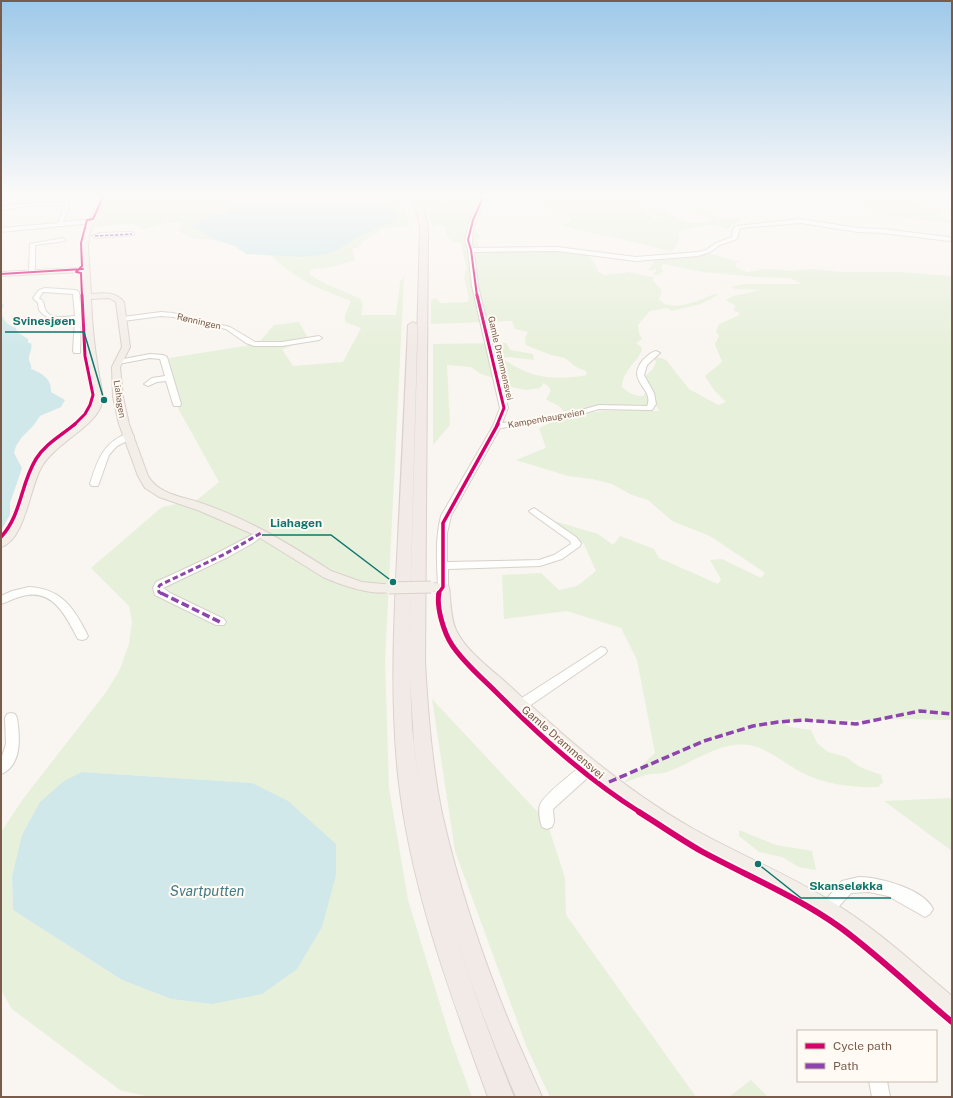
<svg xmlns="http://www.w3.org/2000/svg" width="953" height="1098" font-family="'Public Sans',sans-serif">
	<rect width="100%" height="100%" fill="#f9f5f0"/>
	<path fill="#e7f0db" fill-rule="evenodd" d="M103 195H232L227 203 230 211 203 219 192 226 215 240C204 239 186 240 179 230L182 224 179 222 166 223 144 229 133 224 94 227 102 213 99 210Z
		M389 195H397L404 206 410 226 384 228C377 236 364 237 359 247L352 249 355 260 332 267 314 269 310 271V275L326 284 359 298C365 303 362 309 361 315H396L400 282 404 277 385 662 389 788 408 900 451 1040 472 1097H150L120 1090 12 1009 1 990V832L23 799 107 691 120 669 129 644 132 621 129 606 91 568 162 507 197 500 219 482 178 408 169 358 258 344 274 325 299 322 309 340 282 349 293 366 343 362 361 328 345 322V315L351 301C322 290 293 279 271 255L302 257 338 250 360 236 395 220 385 204ZM82 772 252 783 212 1004 171 999 122 980 13 910 12 877 18 857Z
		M417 195H438L434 198 442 204 456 200 477 198 480 195 497 196 489 199 490 203 498 204 497 207C479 207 479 211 473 227L481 237 477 240 479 248 504 246 578 249 588 255 594 262 598 271 604 275 628 272 653 277 654 282 662 290 659 299C670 314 701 300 714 294L718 295 701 304 672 311 667 308 650 311 638 325 639 333 642 339 636 343 642 348C640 361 622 370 622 387 627 392 636 397 643 396L646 392 649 400 647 405 637 406H600L564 412C557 402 553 405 546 399L551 391 549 387 544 383 540 388 526 390 502 385 494 378 481 374 471 367 447 365 450 425 433 445V344L506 343 510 350 533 354 534 360 509 357 502 358C529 378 554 381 587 375L586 371 576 367 565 358 551 355 526 345 525 338 528 332 515 329 512 321 431 324V300L435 298 441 303 467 302 469 298 464 278 466 267 461 243 454 242 446 236V228L439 225 433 228 426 211Z
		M530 195H626L655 219 659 217 648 207C665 206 674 220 690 222 697 223 705 222 712 221L689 205 678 204 673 201 655 199 651 197V195H680L717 218 741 219 727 229C710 221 696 228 678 232L680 239 673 250 669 251 629 241 573 229 562 225 570 222V219L558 212 528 201 525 197Z
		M781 195H898L932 210 942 217 952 220V223L882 215 873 212 866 204 847 202 830 203 805 201V200L803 197Z
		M711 254 740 262 736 263V267L747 272 766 269 792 271 809 269 844 272H901L952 276V720L909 719 780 722 791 727 811 730 817 743 828 752 846 757 860 767 881 775 883 782 878 787C854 788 822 784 801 772 785 764 771 750 753 746 721 738 693 764 664 773 658 774 652 773 646 775 638 777 631 780 623 783L655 753 637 660 621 628 567 611 504 619 502 575 541 573 559 590 577 586 596 571 584 544 554 521 598 534 613 545 620 536 654 549 659 558 718 584 721 579 710 560 722 559 761 578 765 573 710 536 672 521 648 500 632 495 612 484 592 479 568 476 516 460 546 448 539 428C565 415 597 410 626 410 637 409 648 411 659 411L656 405 645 376 653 369 656 362 653 357 661 358 666 360 689 389 718 405 726 402 714 390 705 376 722 362 715 344 719 336 716 332 719 324 740 315 738 312 734 311 735 305 725 300 734 296 760 290 735 289 730 287 745 284H802L790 278 758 277 702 272 663 264 661 266 663 272 658 275H654V272L657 271 655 269 651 271 648 270 655 260 658 259Z
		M432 699 547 822 565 878 566 915 696 1097H550L527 1048 455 851Z
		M952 798V851L884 801Z
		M739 830 776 845 812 851 816 870 799 867 782 857 759 852 739 836Z
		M751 1080 768 1097H729Z"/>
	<path fill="#d0e8ea" d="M232 195H389L385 204 396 210 398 216 395 221 360 236 338 250 327 254 302 257 246 254 235 246 215 240 191 226 203 219 230 211 227 203Z
		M1 303 4 305 1 311C3 320 7 325 16 328L17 332 28 339V343H31C33 350 28 354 29 360 30 364 32 365 31 369 42 373 52 379 51 392L65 400 61 407 40 416 33 426 22 437 16 446 14 453 22 468 10 503V515L1 530Z
		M82 772 252 783 288 801 336 844V875L322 927 297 969 262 994 212 1004 171 999 122 980 13 910 12 877 22 835 40 802 64 781Z"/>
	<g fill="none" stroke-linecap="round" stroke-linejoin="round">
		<g stroke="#d7d1cb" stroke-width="2">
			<path id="minor" d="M5 195H11L1 202V199Z
				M481 195H486C481 213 468 230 473 248L557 247 636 257 698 252 706 250 716 243 732 237 733 229 736 226 800 219 858 228 883 229 949 237 952 239 949 241 883 233 858 232 800 223 740 228 737 239 720 245 710 252 698 256 636 261 557 251 474 252 478 286 508 408 502 423 560 416 599 405 647 406C655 388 625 382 643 360 647 356 651 352 656 351L660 353 647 365 644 375 654 393 656 404 652 410H649L599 409 561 420 500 428 451 516 447 533V562L539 560 554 555 571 544 570 541 531 513 529 511 534 508 576 537 581 543 580 546 562 559 540 566 448 569V587L447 590H439L438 587C437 563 435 539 441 516L493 426 500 408 472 286 468 250 465 240 470 220Z
				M34 203H70L63 222 92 219 95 221 92 223 1 232V228L58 223 65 205H34L1 210V206Z
				M132 232 134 233V235L95 238 92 236 100 233Z
				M63 238 66 240 65 241 35 245V268L33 272H29L30 244Z
				M45 288 76 290 79 292 81 315 88 313 91 315 81 318 80 353H74L73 351 75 320C61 322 48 321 39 310L38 303 33 298 39 290ZM43 292 73 294 75 316C66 317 49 320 45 309 43 303 45 302 39 298Z
				M161 312 173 313 230 327 255 342H282L319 336 322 338 319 340 282 346H254L246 343 226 329 173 317 161 316 123 321 120 319 123 317Z
				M150 354 163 355 167 357 181 404 180 406H174L173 404 166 381 157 382 148 386 144 384 152 378 165 376 160 359 150 358 118 364 114 362 118 360Z
				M130 433 134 436 133 438 117 446 109 455 98 486H92L90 484C97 461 104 440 130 433Z
				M261 530 266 533 253 543 228 557 163 588 170 593 224 619 226 622 224 625H216L155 595 153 588 156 582 208 558Z
				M29 587C62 589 74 608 88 636L86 639 82 640 78 639C67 619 55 591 28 595 18 596 10 601 1 604V596L12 591Z
				M601 647 605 648 607 651 605 654 525 709 521 710 517 709 515 705 517 701Z
				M11 713 15 714 17 718C20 736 22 766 1 774V759L6 744 5 718 7 714Z
				M590 761 595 763 597 767 595 771 553 809 554 822 552 827 547 829 542 827C540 821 538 811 540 805 543 795 575 771 585 763Z
				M859 877C879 877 924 889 933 909L930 914 925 917 888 896 869 892 851 893 832 914 827 917 822 914 819 909 822 904 842 881Z
				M869 1081H887L890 1097H872Z"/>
		</g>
		<g stroke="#dad1cc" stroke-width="2">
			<path id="major" d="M101 195H107L90 232 88 246 91 294C103 293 116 291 124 302L130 347 120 367 123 397 129 424 148 476C158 493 178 496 195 501 245 517 288 543 331 571L362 582 393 585 395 588 393 591C374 597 341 585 323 577L257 536 200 511 159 497 145 488 138 476 119 424 113 397 112 367 122 347 116 302 109 298 91 299C92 322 94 346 98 369 99 380 104 391 102 402 98 426 54 443 41 468 30 487 25 540 1 547 1 531 7 531 13 517 25 488 24 468 49 444 62 432 85 423 92 406 97 392 88 367 87 352 84 325 83 299 83 272L1 276V272L82 268V246L84 232Z
				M431 583 447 584 449 587C451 601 450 617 456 630 467 653 493 670 511 687 566 739 624 789 690 827 737 854 788 874 834 903 877 929 914 964 952 996V1019L945 1016C904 981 866 944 821 916 774 887 724 866 677 838 616 801 561 754 510 704 488 683 453 657 442 628 438 617 438 604 437 591L427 590 425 587 427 584Z"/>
		</g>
		<g stroke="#dad1cc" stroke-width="2">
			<path id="highway" d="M408 195H415L424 210 428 228 425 662C428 714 432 767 443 818 459 887 482 956 509 1022 520 1047 531 1072 542 1097H516C480 1013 449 926 428 837 449 926 480 1012 514 1097H488C450 993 410 886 398 775 390 696 394 617 398 538 402 467 405 396 408 325L413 322 418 325 409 648 420 228 416 210ZM410 679 414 743 419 786 412 728Z"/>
		</g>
		<use href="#minor" fill="#fefefd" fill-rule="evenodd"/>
		<use href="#major" fill="#f3eee8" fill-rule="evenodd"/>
		<use href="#highway" fill="#f2eae7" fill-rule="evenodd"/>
		<g stroke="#dad1cc" stroke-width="13" stroke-linecap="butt">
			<path id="major-bridge" d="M389 588 431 587"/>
		</g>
		<use href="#major-bridge" stroke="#f3eee8" stroke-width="11"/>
		<path stroke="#8e44ad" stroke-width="1.5" stroke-dasharray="3.5 1.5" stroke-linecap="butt" d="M95 236 132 234"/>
		<path stroke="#8e44ad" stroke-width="3" stroke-dasharray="5.5 3" stroke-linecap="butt" d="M162 594 159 592 158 588 160 585 225 554 261 533"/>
		<path stroke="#8e44ad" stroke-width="3.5" stroke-dasharray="8 3.5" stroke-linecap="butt" d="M161 593 220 622
			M609 782 704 741 753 726 778 722 804 720 856 724 920 711 952 714"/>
		<g stroke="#fffaf3" stroke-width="3.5">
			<path id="cycleway-far4" d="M1 274 83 269
				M82 296 81 273 76 272 82 266 81 243 87 220 93 219 104 195
				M477 296 471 250 468 240 473 220 484 195"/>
		</g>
		<g stroke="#fffaf3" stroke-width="5">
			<path id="cycleway-far3" d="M477 295 504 408 497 425
				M74 425 85 414 90 405 93 395 85 356 82 295"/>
		</g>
		<g stroke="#fffaf3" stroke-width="6">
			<path id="cycleway-far2" d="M1 537C22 514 20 485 36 459 45 444 62 435 75 424
				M438 594 443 587V523L498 424"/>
		</g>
		<g stroke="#fffaf3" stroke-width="8">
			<path id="cycleway-far1" d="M439 593C436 607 444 633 452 645 464 663 481 677 496 692 541 737 587 779 641 813"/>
		</g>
		<g stroke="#fffaf3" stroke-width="9">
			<path id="cycleway" d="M639 812C660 825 680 839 701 851 747 876 798 897 841 928 880 957 915 991 952 1022"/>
		</g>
		<use href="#cycleway-far4" stroke="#d6006c" stroke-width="2"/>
		<use href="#cycleway-far3" stroke="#d6006c" stroke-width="3"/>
		<use href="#cycleway-far2" stroke="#d6006c" stroke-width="3.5"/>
		<use href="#cycleway-far1" stroke="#d6006c" stroke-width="5"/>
		<use href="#cycleway" stroke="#d6006c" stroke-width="6"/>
	</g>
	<linearGradient id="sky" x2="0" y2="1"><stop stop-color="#9ec9e9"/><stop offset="0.56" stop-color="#fcfaf8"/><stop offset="1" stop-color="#fcfaf8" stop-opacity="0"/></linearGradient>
	<rect width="953" height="349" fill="url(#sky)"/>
	<g text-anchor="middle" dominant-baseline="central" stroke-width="4" stroke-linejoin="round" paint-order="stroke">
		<g font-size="9" fill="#7a5c4d" stroke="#fffaf3">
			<text transform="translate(199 321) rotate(13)">Rønningen</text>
			<text transform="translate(501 358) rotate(77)">Gamle Drammensvei</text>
			<text transform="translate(120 399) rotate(81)">Liahagen</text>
			<text transform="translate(546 418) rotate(-10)">Kampenhaugveien</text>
		</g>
		<g font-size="11" fill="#7a5c4d" stroke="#fffaf3">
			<text transform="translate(563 742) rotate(41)">Gamle Drammensvei</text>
		</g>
		<g font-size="14" font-style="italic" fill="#437c86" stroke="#fffaf3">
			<text x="207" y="891">Svartputten</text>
		</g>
	</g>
	<path fill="none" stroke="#0f766e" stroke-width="1.5" d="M104 400L84 332H5M393 582L331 535H262M758 864L801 898H891"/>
	<g fill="#0f766e" stroke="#fffaf3" stroke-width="1.5">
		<circle cx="104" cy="400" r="4"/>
		<circle cx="393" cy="582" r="4"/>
		<circle cx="758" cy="864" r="4"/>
	</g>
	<g font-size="12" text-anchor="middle" font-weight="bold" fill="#0f766e" stroke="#fffaf3" stroke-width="4" stroke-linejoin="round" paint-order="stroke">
		<text x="44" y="325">Svinesjøen</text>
		<text x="296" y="527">Liahagen</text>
		<text x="846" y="890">Skanseløkka</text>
	</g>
	<rect width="953" height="1098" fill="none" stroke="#7a5c4d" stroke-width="4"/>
	<rect x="797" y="1030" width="140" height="52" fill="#fffaf3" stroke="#cabbb1"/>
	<rect x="805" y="1043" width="20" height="6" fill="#d6006c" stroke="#cabbb1"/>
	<text x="833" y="1050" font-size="12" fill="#7a5c4d">Cycle path</text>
	<rect x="805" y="1063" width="20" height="6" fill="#8e44ad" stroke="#cabbb1"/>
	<text x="833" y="1070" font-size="12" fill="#7a5c4d">Path</text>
</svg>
